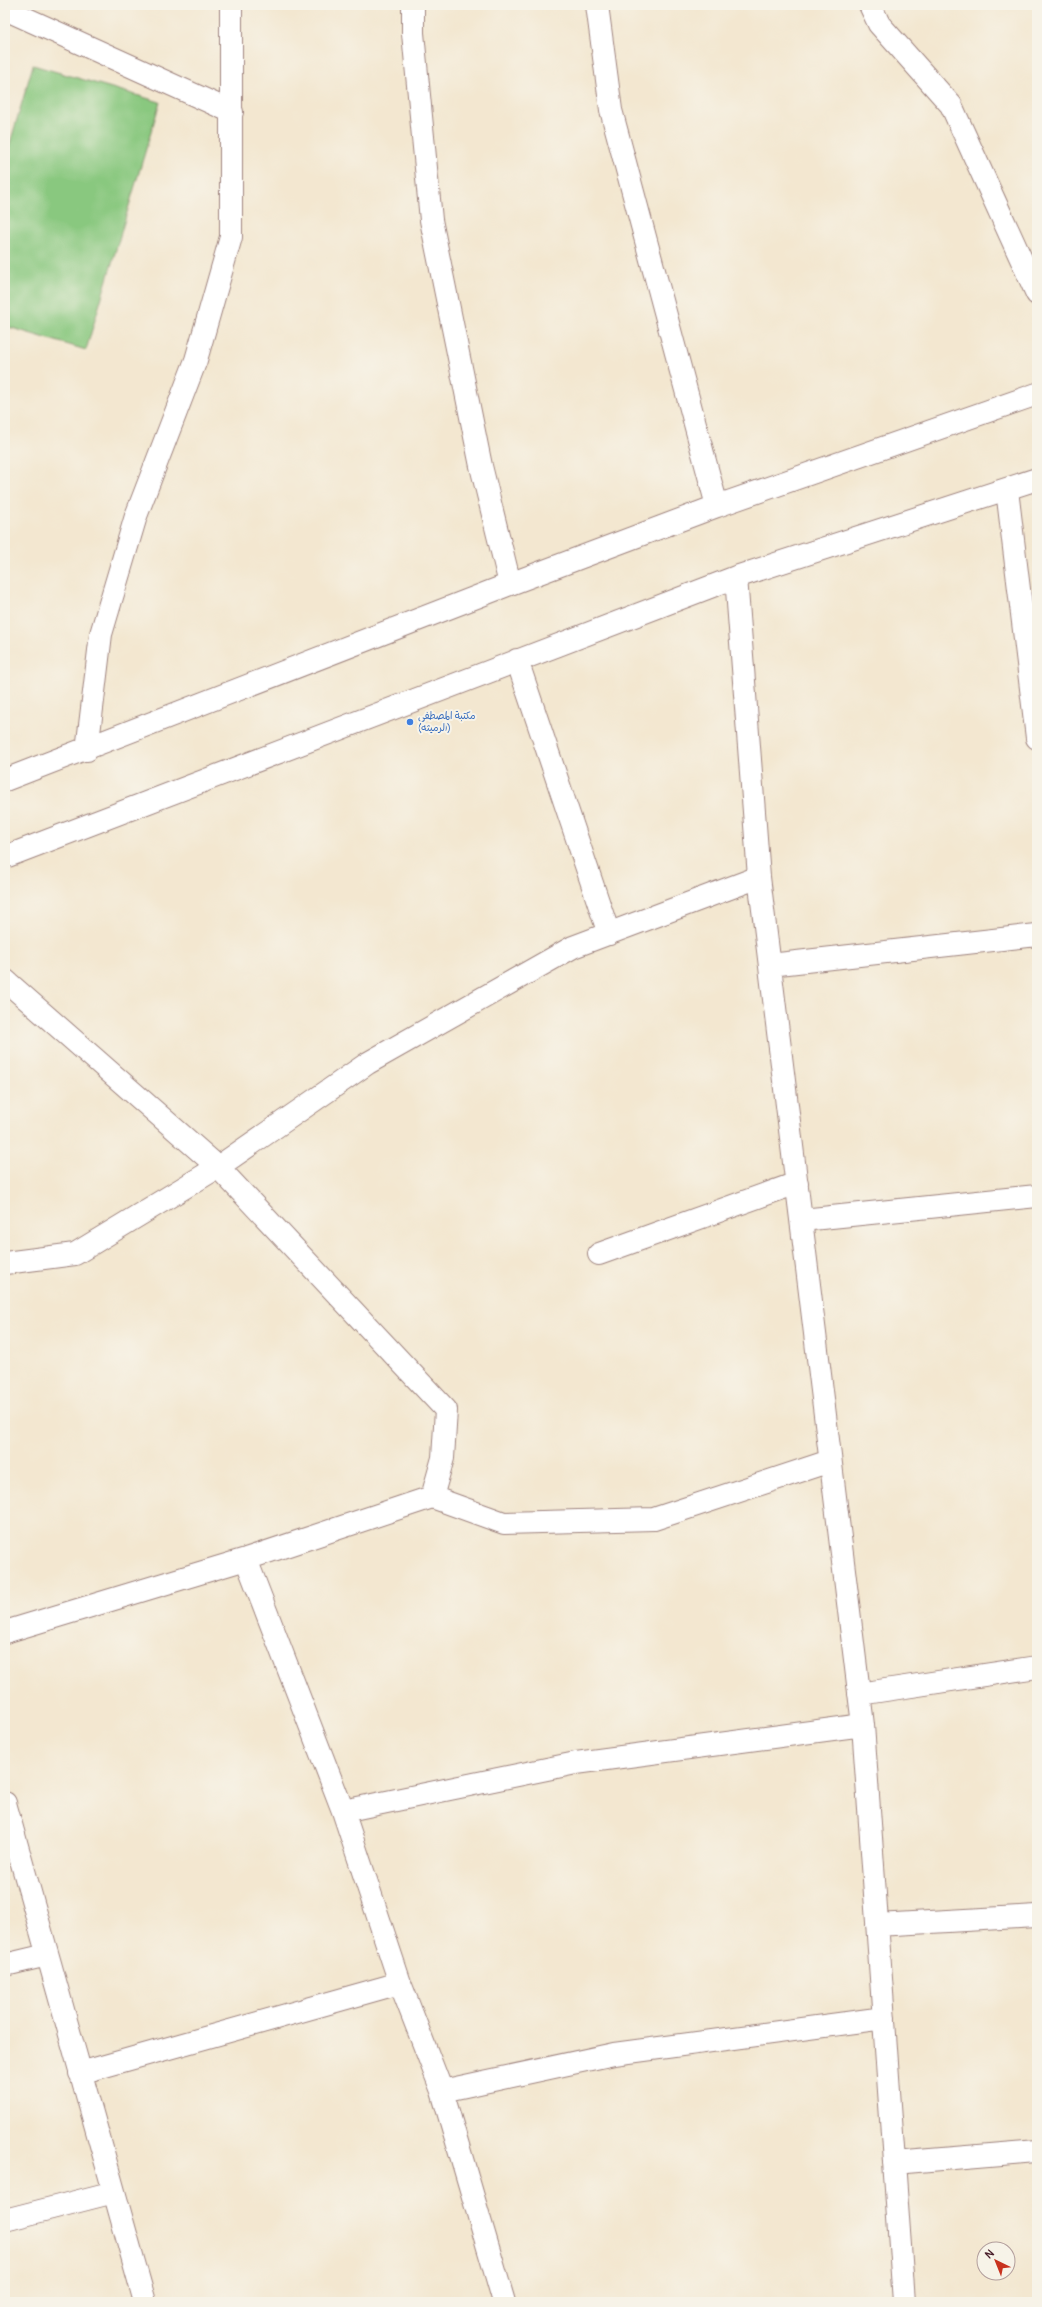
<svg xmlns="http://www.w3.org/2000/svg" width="1042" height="2307" font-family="Pangolin,'Playpen Sans Arabic',sans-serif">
	<rect width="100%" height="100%" fill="#f7f3e8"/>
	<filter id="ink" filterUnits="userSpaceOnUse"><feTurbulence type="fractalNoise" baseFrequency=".025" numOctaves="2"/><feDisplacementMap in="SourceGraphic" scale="8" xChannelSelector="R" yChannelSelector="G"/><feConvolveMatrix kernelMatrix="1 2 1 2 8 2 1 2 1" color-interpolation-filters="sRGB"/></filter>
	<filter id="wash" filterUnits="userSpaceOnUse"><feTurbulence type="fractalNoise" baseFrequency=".012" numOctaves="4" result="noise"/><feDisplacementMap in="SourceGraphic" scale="16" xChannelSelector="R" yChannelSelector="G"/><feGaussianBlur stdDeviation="0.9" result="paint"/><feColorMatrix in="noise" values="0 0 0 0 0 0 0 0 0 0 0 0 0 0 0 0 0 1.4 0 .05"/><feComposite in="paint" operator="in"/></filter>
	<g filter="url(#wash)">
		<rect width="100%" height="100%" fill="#f3e7d0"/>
		<path fill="#89c87f" stroke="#6a7455" d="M33 65 160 102 86 350 5 326V160Z"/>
	</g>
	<g filter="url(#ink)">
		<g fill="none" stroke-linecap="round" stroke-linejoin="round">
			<g stroke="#9e837e" stroke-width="24">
				<path id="minor" d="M413 5V33L431 220 481 466 510 584
					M597 5 611 110 717 506
					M870 5 879 24 951 105 1037 294
					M5 9 232 112
					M1007 490 1037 738
					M736 577 759 877 863 1725 904 2302
					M517 660 609 934
					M87 750 101 634 136 516 196 360 231 237V5
					M5 780 510 584 717 506 1037 394
					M5 857 736 577 1037 479
					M770 965 1037 935
					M5 980 218 1167 446 1410 443 1458 432 1497
					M802 1220 1037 1196
					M599 1254 797 1183
					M5 1263 75 1254 218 1167 368 1063 573 947 759 877
					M246 1559 343 1811 400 1983 442 2091 504 2302
					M5 1632 246 1559 432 1497 504 1523 654 1519 830 1461
					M859 1694 1037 1667
					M5 1803 145 2302
					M343 1811 576 1763 863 1725
					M877 1925 1037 1916
					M5 1965 47 1955
					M80 2073 400 1983
					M442 2091 614 2054 884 2018
					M894 2163 1037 2151
					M5 2220 114 2192"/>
			</g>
			<use href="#minor" stroke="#fff" stroke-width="22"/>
		</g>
	</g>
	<circle fill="#3f7fe0" stroke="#f7f3e8" stroke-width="1.5" cx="410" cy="722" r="4"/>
	<g text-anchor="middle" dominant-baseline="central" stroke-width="4" stroke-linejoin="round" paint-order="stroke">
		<g font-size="10" fill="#366cbe" stroke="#f7f3e8" text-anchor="start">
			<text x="418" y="716">مكتبة المصطفى<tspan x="418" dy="12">(الرميثه)</tspan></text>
		</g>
	</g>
	<rect width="1042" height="2307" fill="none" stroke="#f7f3e8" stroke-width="20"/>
	<g transform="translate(996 2261) rotate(317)"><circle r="19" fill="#f7f3e8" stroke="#b29e9c"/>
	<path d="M0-3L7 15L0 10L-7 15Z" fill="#c8321e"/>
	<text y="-6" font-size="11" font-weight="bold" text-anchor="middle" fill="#4a1f2b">N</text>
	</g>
</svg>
